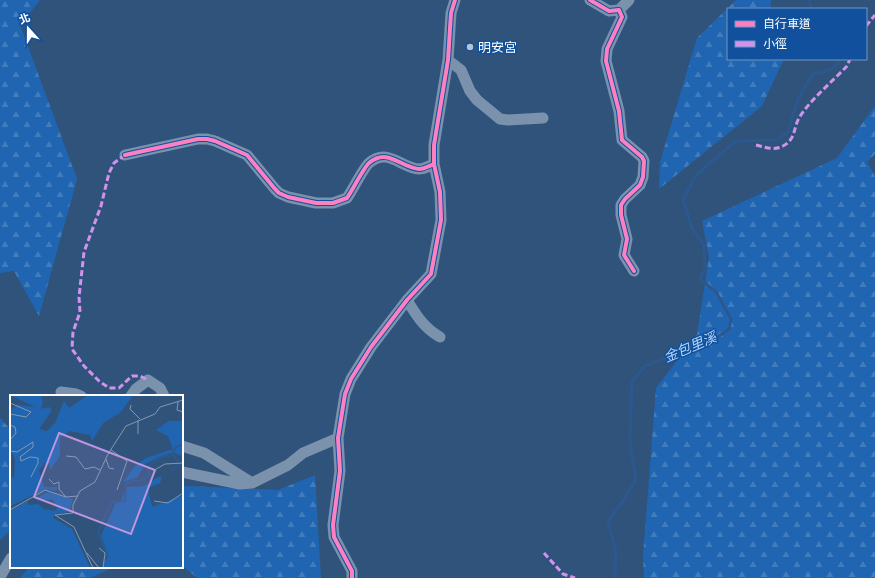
<svg xmlns="http://www.w3.org/2000/svg" width="875" height="578" font-family="Poppins,'Noto Sans TC',sans-serif">
	<defs>
		<pattern id="forest-firs" width="22" height="20" patternUnits="userSpaceOnUse"><rect width="22" height="20" fill="#2065b1"/><path d="M5 1l3.5 6h-7zM16 11l3.5 6h-7z" fill="#417cbd"/></pattern>
	</defs>
	<rect width="100%" height="100%" fill="#30537c"/>
	<path fill="url(#forest-firs)" d="M0 0H40L20 25 77 179 39 316 14 271 0 273Z
		M736 0H771L770 9H728V59H782L783 61 762 106 659 189 660 162 697 38Z
		M875 106V154L867 162 875 176V578H644L643 556 656 388 697 335 709 257 702 221 837 158Z
		M0 418 11 430V530L0 540Z
		M315 475 321 578H197L182 565V488L186 486 278 490Z
		M29 567H114L90 578H20Z"/>
	<g fill="none" stroke-linecap="round" stroke-linejoin="round">
		<path stroke="#2b598f" stroke-width="3" d="M809 0 811 9
			M615 578 616 552 608 521 623 501 636 479 630 443 632 381 645 366 715 339 729 329 731 319 716 292 700 279 705 269 704 245 692 228 683 199 697 174 736 141 777 140 788 132 798 99 813 74C823 72 836 70 840 59"/>
		<path stroke="#7b92ad" stroke-width="11" d="M590 0 609 11 619 10 622 17 607 49 606 61 619 111 622 140 642 157 644 161 643 177 640 185 625 199 621 205V215L627 239 624 255 634 271
			M619 10 629 0
			M448 60 461 70 470 91 477 100 500 119 508 120 543 118
			M125 155 198 139H207L215 141 247 155 275 189 279 193 288 197 316 203H333L347 198C352 191 364 167 369 163 388 147 401 168 419 169 424 169 429 166 434 164
			M407 300C416 315 424 328 440 337
			M61 392 76 394 81 396
			M131 396 136 389 148 380 160 388 164 396
			M182 446 204 453 252 483 288 465 303 453 338 438
			M182 472 240 484 252 483
			M0 577 11 558
			M352 578V571L334 537 333 525 340 471 338 438 345 394 351 379 371 347 407 300 431 274 441 220 440 192 434 164V145L448 60 451 13 455 0"/>
		<path stroke="#d193ec" stroke-width="3" stroke-dasharray="6 3" stroke-linecap="butt" d="M866 26 875 15
			M756 145C765 147 774 151 783 146 796 139 793 129 799 118 809 101 833 81 847 66L850 59
			M125 155 114 163 109 173 101 206 84 252 79 297 80 312 73 332 72 349 84 366 99 381 109 388H119L132 376H140L148 380
			M544 553 563 574 575 578"/>
		<g stroke="#10509c" stroke-width="6">
			<path id="cycleway" d="M590 0 609 11 619 10 622 17 607 49 606 61 619 111 622 140 642 157 644 161 643 177 640 185 625 199 621 205V215L627 239 624 255 634 271
				M125 155 198 139H207L215 141 247 155 275 189 279 193 288 197 316 203H333L347 198C352 191 364 167 369 163 388 147 401 168 419 169 424 169 429 166 434 164
				M352 578V571L334 537 333 525 340 471 338 438 345 394 351 379 371 347 407 300 431 274 441 220 440 192 434 164V145L448 60 451 13 455 0"/>
		</g>
		<use href="#cycleway" stroke="#ff80c0" stroke-width="4"/>
	</g>
	<circle fill="#b7c3d1" stroke="#10509c" stroke-width="1.5" cx="470" cy="47" r="4"/>
	<g text-anchor="middle" dominant-baseline="central" stroke-width="3" stroke-linejoin="round" paint-order="stroke">
		<g font-size="13" fill="#fff" stroke="#10509c" text-anchor="start">
			<text x="478" y="47">明安宮</text>
		</g>
		<g font-size="14" font-style="italic" fill="#b0d4fb" stroke="#10509c">
			<text transform="translate(690 347) rotate(-23)">金包里溪</text>
		</g>
	</g>
	<g transform="translate(10 395)">
		<rect width="173" height="173" fill="#30537c"/>
		<path d="M0 0H31L33 7 31 14 39 12 42 15 29 34 37 36 45 28 54 6 59 13 78 0H123L110 18 94 27 82 46 80 40 60 36 50 42V61L40 75 39 69 35 68 29 75 34 92H47L46 96 36 94 0 111V83L4 82 5 65 0 53V16L7 10 25 12ZM159 26H173V62L164 57 154 60 135 69 128 82 113 87 124 72 136 63 163 54 158 41 146 35ZM148 82H152L150 88 138 93 142 112 173 100V173H93L96 160 91 141 105 109 111 105 117 92 134 91ZM38 97 63 104 59 117 45 119 43 123 62 134 80 173H0V116L18 106V110L28 109 34 114 45 116 47 113 43 105 25 104Z" fill="#2065b1"/>
		<path fill="none" stroke="#2b598f" stroke-width="2" d="M161 76 168 69 162 57M96 165 97 159 88 136 102 107 115 106 116 89 124 85 130 86 139 81 138 72 153 61H160L166 52 173 50"/>
		<path fill="none" stroke="#8398b0" stroke-width="1" d="M168 7 167 15 173 17M0 8 21 17 16 22 0 19M121 10 120 14 130 24M0 30 5 32 6 38 0 45M128 39V25M101 55 117 66 107 95M0 56 7 57 23 47V52L10 62 11 66 20 62 28 63V68L21 82M56 61 66 62 75 74 84 72 90 75M96 64 99 73 104 74M146 74 155 69 173 68M39 84 44 89 49 87V94L56 102 68 101M144 106 158 108 173 98M0 115 35 95 56 102M89 153 95 158 93 173M77 158 89 173M83 173 64 132 45 120 63 118V110L70 96 85 87 98 59 116 31 145 19 150 12 173 5"/>
		<path fill="#bd96df" fill-opacity="0.15" stroke="#bd96df" stroke-width="2" d="M49 38 145 75 121 139 24 102Z"/>
		<rect width="173" height="173" fill="none" stroke="#fff" stroke-width="2"/>
	</g>
	<rect x="727" y="8" width="140" height="52" fill="#10509c" stroke="#7096c4"/>
	<rect x="735" y="21" width="20" height="6" fill="#ff80c0" stroke="#7096c4"/>
	<text x="763" y="28" font-size="12" fill="#ffffff">自行車道</text>
	<rect x="735" y="41" width="20" height="6" fill="#d193ec" stroke="#7096c4"/>
	<text x="763" y="48" font-size="12" fill="#ffffff">小徑</text>
	<g transform="translate(28 28) rotate(339)" stroke="#10509c" stroke-width="3" paint-order="stroke">
	<path d="M0-3L7 15L0 10L-7 15Z" fill="#ffffff"/>
	<text y="-6" font-size="11" font-weight="bold" text-anchor="middle" fill="#ffffff">北</text>
	</g>
</svg>
